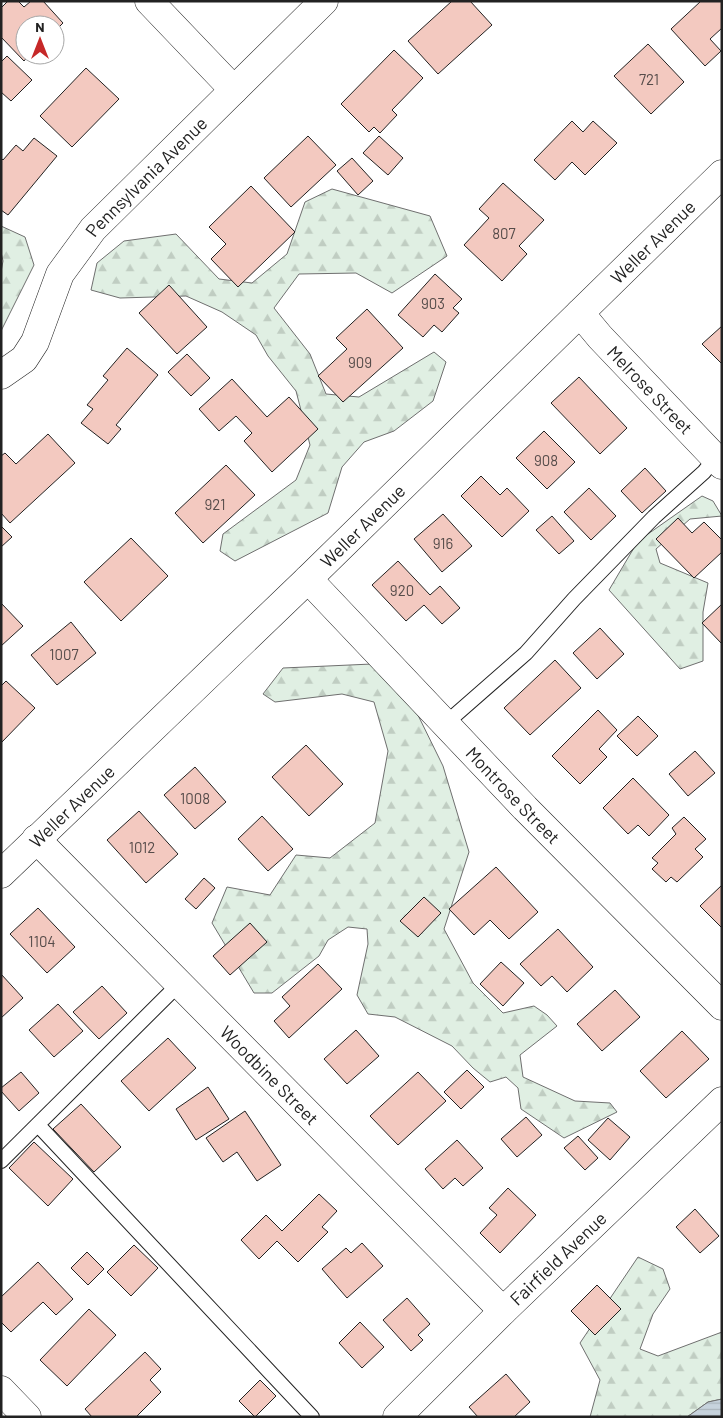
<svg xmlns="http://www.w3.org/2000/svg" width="723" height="1418" font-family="Barlow,sans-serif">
	<defs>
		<pattern id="forest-firs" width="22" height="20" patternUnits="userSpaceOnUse" patternTransform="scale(1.25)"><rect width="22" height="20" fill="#e0efe3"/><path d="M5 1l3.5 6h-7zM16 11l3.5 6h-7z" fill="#c0cdc2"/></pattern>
		<pattern id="water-rules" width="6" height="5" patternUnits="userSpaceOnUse" patternTransform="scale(1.25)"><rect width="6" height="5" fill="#c7d3dd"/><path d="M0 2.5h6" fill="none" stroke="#abb5bd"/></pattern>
	</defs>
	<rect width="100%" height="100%" fill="#fff"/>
	<path fill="url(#forest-firs)" stroke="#6f6f6f" d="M332 189 430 216 447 256 392 293 356 273 299 274 274 308 310 354 326 394 359 397 434 352 446 362 433 401 394 431 364 442 342 467 328 513 235 561 220 551 223 534 296 480 310 445 296 391 268 356 256 335 222 312 186 296 120 298 91 290 97 263 124 241 176 234 219 279 252 283 287 254 305 202Z
		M1 226 25 237 34 265 1 331V272L3 261 1 252Z
		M702 496 713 501 722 516 690 519 656 549 660 563 708 583 703 612V661L680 669 609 590 638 541Z
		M372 664 414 707 443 766 469 852 444 929 473 983 503 1013 534 1006 547 1015 557 1026 520 1055 523 1077 575 1101 610 1103 617 1112 564 1138 521 1109 518 1088 506 1077 490 1082 473 1068 452 1046 395 1017 368 1014 357 995 368 944 367 929 348 927 328 940 319 956 272 993H254L212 923 227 887 270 895 296 855 330 858 375 823 388 751 374 702 342 694 275 702 263 694 283 668Z
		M638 1257 663 1269 670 1289 653 1314 640 1349 658 1356 722 1332V1399L708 1402 687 1417H590L600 1380 580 1343Z"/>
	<path fill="url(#water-rules)" stroke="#6f6f6f" d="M722 1399V1417H687L708 1402Z"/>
	<path fill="#f3c9c0" stroke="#222" d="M8 1H18L24 7 31 1H43L63 23 55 31V25H25V55H29L24 61 1 37V8Z
		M452 1H470L492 25 438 74 408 41Z
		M701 1H722V28L710 39 721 51 705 66 671 29Z
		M648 44 684 82 651 114 614 76Z
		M394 50 423 78 392 110 397 115 380 133 374 127 369 132 341 104Z
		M7 56 32 80 11 101 1 92V62Z
		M86 68 119 99 72 147 40 116Z
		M572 121 583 132 593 121 617 143 585 175 572 162 555 180 534 160Z
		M308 136 336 165 291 207 264 178Z
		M379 136 403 158 388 175 363 153Z
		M34 138 57 156 8 215 1 210V158L3 160 16 145 23 151Z
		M352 158 373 181 358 195 337 171Z
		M503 183 544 220 519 246 527 254 502 281 464 245 489 218 479 209Z
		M251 186 295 232 238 287 211 259 226 244 209 227Z
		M435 274 462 299 453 308 459 313 442 332 434 325 423 337 398 315Z
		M169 285 207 327 177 354 139 313Z
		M367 309 403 348 343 402 318 376 347 349 336 338Z
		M722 326V364L702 344Z
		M127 348 158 375 116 425 121 429 108 444 81 423 93 409 87 405 108 380 103 376Z
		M187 354 210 378 191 396 168 372Z
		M579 377 627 428 600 454 551 403Z
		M232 379 267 417 289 397 318 429 272 472 244 441 252 433 236 416 219 431 199 409Z
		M544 431 575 462 547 489 516 458Z
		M48 434 75 463 10 523 1 513V456L5 453 16 464Z
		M226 465 255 495 203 543 175 513Z
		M645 468 666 491 642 513 621 491Z
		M481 476 500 495 507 488 529 511 502 537 461 496Z
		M589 488 616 516 591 540 564 512Z
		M443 514 472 546 442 572 414 539Z
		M552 516 574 541 559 554 536 530Z
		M678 518 692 533 704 522 722 540V552L694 578 656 539Z
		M1 526 12 537 1 547Z
		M131 538 168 576 121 621 84 582Z
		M398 561 430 595 440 586 460 608 442 624 424 605 406 621 372 585Z
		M1 603 23 626 1 646Z
		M722 604V644L702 623Z
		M71 622 96 653 57 685 31 655Z
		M600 628 624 654 597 679 573 653Z
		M555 660 581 688 530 735 504 708Z
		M6 681 35 708 1 743V686Z
		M598 710 617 730 599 749 607 757 580 784 552 756Z
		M638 716 658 736 637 756 617 736Z
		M306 745 343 784 309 816 272 777Z
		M695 751 715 773 688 796 669 774Z
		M195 767 226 802 195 829 164 795Z
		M633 778 669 815 649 836 638 825 628 834 603 808Z
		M139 811 178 854 146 883 107 840Z
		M262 816 293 849 268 871 238 839Z
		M684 817 706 839 695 849 703 857 677 882 671 877 666 882 652 869 658 863 652 858 676 834 672 828Z
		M496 867 538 912 509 939 490 920 474 935 449 909Z
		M204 878 215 888 196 909 185 899Z
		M722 885V928L700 906Z
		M424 897 441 913 418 937 400 921Z
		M38 908 75 947 47 973 10 934Z
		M250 923 267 942 230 975 213 956Z
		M558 929 593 967 567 992 552 976 541 986 520 964Z
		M501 962 524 983 503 1006 480 984Z
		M318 964 342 989 289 1038 274 1021 290 1006 282 997Z
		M1 974 23 998 1 1018Z
		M102 986 127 1013 99 1039 73 1012Z
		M615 990 640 1017 602 1051 577 1024Z
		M58 1004 83 1031 54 1057 29 1030Z
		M356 1030 379 1056 347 1084 324 1059Z
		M682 1031 709 1059 666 1098 640 1071Z
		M168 1038 196 1068 149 1111 121 1081Z
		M467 1070 484 1087 461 1109 444 1092Z
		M21 1072 39 1093 19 1111 1 1091V1088Z
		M418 1072 446 1101 398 1145 370 1116Z
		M208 1087 229 1119 196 1140 176 1109Z
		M81 1104 121 1147 94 1172 53 1129Z
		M245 1111 281 1165 257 1181 237 1152 223 1162 206 1138Z
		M526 1117 542 1135 517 1157 501 1139Z
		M608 1118 630 1137 610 1160 588 1140Z
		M578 1136 598 1158 585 1170 564 1148Z
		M457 1140 483 1168 463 1186 455 1178 443 1189 425 1169Z
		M34 1142 73 1179 48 1206 9 1168Z
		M508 1188 536 1215 500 1253 480 1233 497 1215 489 1208Z
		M319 1194 337 1211 322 1227 328 1232 298 1262 277 1241 259 1259 241 1240 266 1215 282 1231Z
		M695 1209 719 1236 700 1253 676 1227Z
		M362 1243 383 1266 347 1298 322 1269 346 1248 351 1253Z
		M134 1245 158 1268 131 1296 107 1272Z
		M87 1252 104 1269 88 1285 71 1268Z
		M38 1262 73 1299 56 1315 43 1302 11 1332 1 1322V1297Z
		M597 1285 621 1309 595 1335 571 1311Z
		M407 1298 430 1324 418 1335 423 1340 411 1351 383 1320Z
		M89 1309 116 1335 67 1386 40 1360Z
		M360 1322 384 1347 362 1368 339 1343Z
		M145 1352 161 1369 150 1380 161 1392 136 1417H92L85 1409Z
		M506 1374 530 1402 514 1417H478L469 1407Z
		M260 1380 276 1396 255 1417 239 1401Z"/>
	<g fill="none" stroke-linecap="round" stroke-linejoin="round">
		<g stroke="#222" stroke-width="16">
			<path id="lane" d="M445 724 526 653 574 599 654 517 704 472 715 458
				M38 1125 312 1417
				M1 1161 180 983"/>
		</g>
		<g stroke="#222" stroke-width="29">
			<g id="street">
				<path d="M149 1 234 90"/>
				<path id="s1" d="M580 313 600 337 722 465"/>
				<path id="s2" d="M1 375 24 359 35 342 60 274 93 229 324 1"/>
				<path id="s3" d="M308 579 525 808 722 1006"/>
				<path id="s4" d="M36 839 503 1311"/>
				<path d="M1 1390 27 1417"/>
				<path id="s5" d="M397 1417 503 1311 722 1101"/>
			</g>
		</g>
		<g stroke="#222" stroke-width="29">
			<g id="secondary">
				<path id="s6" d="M1 874 308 579 722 174"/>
			</g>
		</g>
		<use href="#lane" stroke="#fff" stroke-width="14"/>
		<use href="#street" stroke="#fff" stroke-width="28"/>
		<use href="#secondary" stroke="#fff" stroke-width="28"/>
	</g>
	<g text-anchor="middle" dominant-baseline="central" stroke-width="4" stroke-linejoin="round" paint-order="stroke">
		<g font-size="15" fill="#564c4a">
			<text x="649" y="79">721</text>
			<text x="504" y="233">807</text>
			<text x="433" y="303">903</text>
			<text x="360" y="362">909</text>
			<text x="546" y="460">908</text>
			<text x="215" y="504">921</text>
			<text x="443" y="543">916</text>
			<text x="402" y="590">920</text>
			<text x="64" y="654">1007</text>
			<text x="195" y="798">1008</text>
			<text x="142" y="847">1012</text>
			<text x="42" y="941">1104</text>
		</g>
		<g font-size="18" fill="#222" stroke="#fff">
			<text stroke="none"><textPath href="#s2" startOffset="251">Pennsylvania Avenue</textPath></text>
			<text stroke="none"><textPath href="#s6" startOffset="908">Weller Avenue</textPath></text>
			<text stroke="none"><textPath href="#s1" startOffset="104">Melrose Street</textPath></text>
			<text stroke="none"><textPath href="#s6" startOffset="502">Weller Avenue</textPath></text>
			<text stroke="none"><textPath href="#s3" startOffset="298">Montrose Street</textPath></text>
			<text stroke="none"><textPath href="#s6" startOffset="98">Weller Avenue</textPath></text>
			<text stroke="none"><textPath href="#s4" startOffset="332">Woodbine Street</textPath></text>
			<text stroke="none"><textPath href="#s5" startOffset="226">Fairfield Avenue</textPath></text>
		</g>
	</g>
	<rect width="723" height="1418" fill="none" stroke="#222222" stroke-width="5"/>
	<g transform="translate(40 40)"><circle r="24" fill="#ffffff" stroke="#a7a7a7"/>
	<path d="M0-4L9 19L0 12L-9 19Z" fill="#c62828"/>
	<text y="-8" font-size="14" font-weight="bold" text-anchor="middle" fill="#222222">N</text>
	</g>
</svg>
